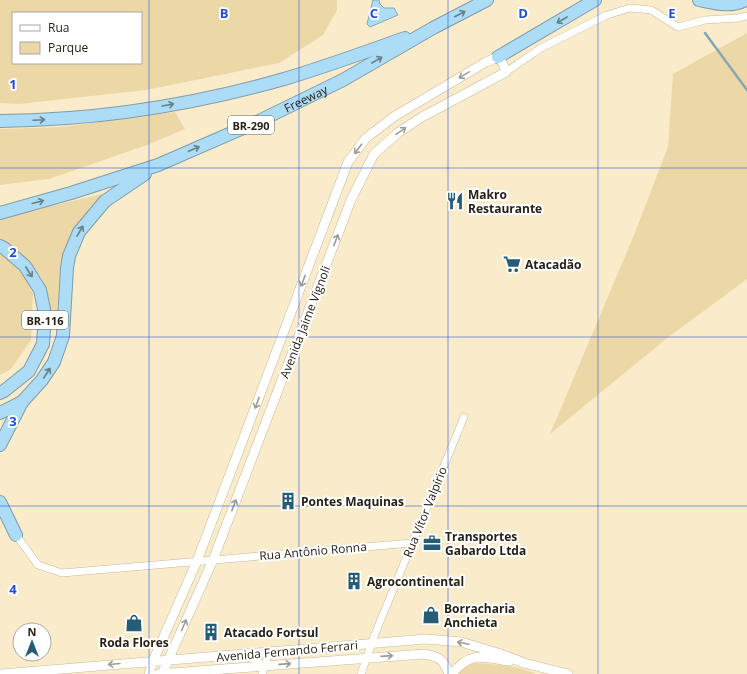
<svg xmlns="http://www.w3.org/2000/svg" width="747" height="674" font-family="'Open Sans',sans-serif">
	<rect width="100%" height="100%" fill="#faeccb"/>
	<path fill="#ecd7a6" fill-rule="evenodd" d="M0 0H337V10L323 35 279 63 146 90 19 104 0 103ZM13 13H141V63H13Z
		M747 33V279L666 339 550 434 634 235 668 147 673 74Z
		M175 112 185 129 147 145 49 179 0 185V129L61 127Z
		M102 194 74 229 60 266 56 324 41 277 17 249 0 240V218Z
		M0 252 21 270 33 294 31 340 11 369 0 375Z
		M471 663C492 664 517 665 536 674H458L459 671Z"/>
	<path fill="#acdef9" stroke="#84a6b5" d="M373 0H379L380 4 384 8H394L398 15 370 27 367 24Z"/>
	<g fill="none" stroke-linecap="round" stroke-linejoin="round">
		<path stroke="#84a6b5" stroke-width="2.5" d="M705 33 747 90"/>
		<g stroke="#c6b999" stroke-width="8">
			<path id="street" d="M506 72 541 48 607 15 630 8 651 10 678 27 705 20 738 18 747 16
				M14 532 38 565 62 573 412 543
				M244 654 265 666
				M262 674 269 652
				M361 674 375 634 464 417"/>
		</g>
		<g stroke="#c6b999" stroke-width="10">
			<path id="secondary" d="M1 674 426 639 461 642 501 654 524 663 568 674
				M149 674 153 661 197 561 348 162 366 138 395 116 486 62 498 57 503 64 506 72 422 117 399 132 374 154 351 200 213 560 162 674
				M158 674 424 654C440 657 443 659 449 674
				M452 674C470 651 483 657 509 661"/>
		</g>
		<g stroke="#7e9ba8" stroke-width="14">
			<g id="highway">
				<path d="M699 0C714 3 731 8 745 0"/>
				<path d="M498 57 595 0"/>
				<path d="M0 121C96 120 193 105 284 79 325 67 365 52 405 38"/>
				<path id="s1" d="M0 213 71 193 158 165 257 122 343 80 433 28 487 0"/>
				<path d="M0 246 4 248 25 266 40 290 45 314 43 344 29 371 4 391 0 393"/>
				<path d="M0 413 22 402 42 380 54 362 63 336 67 268 69 256 79 232 105 201 145 174"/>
				<path d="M0 445 22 402"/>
				<path d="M0 502 16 535"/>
			</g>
		</g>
		<use href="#street" stroke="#fff" stroke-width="7"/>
		<use href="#secondary" stroke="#fff" stroke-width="9"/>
		<use href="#highway" stroke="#acdcf6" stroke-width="12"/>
	</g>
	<defs><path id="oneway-shaft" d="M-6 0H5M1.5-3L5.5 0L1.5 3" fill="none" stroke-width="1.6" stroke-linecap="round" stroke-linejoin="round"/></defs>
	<g stroke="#6a7f86">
		<use href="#oneway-shaft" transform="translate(460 14) rotate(-27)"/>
		<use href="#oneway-shaft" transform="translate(562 20) rotate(150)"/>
		<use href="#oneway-shaft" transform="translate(377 60) rotate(-30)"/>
		<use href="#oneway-shaft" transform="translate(168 105) rotate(-10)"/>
		<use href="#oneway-shaft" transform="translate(39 120) rotate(-3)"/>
		<use href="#oneway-shaft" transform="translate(194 149) rotate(-23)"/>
		<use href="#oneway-shaft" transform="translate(38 202) rotate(-15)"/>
		<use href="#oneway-shaft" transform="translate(80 231) rotate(-59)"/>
		<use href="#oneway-shaft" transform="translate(29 272) rotate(57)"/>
		<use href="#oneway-shaft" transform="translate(47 373) rotate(-57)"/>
	</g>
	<g stroke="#9e9c96">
		<use href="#oneway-shaft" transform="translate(464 75) rotate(149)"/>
		<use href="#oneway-shaft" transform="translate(401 131) rotate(-35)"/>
		<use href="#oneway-shaft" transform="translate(358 149) rotate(127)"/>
		<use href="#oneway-shaft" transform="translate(336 240) rotate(-69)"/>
		<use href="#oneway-shaft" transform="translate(303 281) rotate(111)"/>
		<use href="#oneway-shaft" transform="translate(257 403) rotate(111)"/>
		<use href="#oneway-shaft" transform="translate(234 505) rotate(-69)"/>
		<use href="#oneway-shaft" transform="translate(184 625) rotate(-66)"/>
		<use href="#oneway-shaft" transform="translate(463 643) rotate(-168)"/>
		<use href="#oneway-shaft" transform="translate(387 656) rotate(-4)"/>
		<use href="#oneway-shaft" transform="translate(114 664) rotate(175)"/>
		<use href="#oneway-shaft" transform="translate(285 664) rotate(-4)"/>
	</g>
	<path fill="none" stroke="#1d4ed8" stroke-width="1" stroke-opacity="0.55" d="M149 0V674M299 0V674M448 0V674M598 0V674M0 168H747M0 337H747M0 506H747"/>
	<defs>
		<g id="restaurant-bare" transform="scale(1.38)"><path d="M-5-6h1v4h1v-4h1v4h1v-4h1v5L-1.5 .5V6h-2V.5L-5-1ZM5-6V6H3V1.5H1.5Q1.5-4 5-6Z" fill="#255d77" stroke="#fff" stroke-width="2.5" paint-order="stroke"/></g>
		<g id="supermarket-bare" transform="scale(1.38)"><path d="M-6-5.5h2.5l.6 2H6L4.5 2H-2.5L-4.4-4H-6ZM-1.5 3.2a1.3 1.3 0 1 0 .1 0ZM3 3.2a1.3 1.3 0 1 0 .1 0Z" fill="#255d77" stroke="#fff" stroke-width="2.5" paint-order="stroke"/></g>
		<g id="building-bare" transform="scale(1.38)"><path d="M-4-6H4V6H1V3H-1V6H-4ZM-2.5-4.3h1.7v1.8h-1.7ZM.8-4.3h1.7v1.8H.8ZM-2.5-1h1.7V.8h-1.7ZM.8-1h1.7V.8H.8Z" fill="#255d77" stroke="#fff" stroke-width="2.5" paint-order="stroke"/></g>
		<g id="office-bare" transform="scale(1.38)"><path d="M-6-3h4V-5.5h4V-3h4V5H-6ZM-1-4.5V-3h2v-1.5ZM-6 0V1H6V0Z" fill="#255d77" stroke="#fff" stroke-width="2.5" paint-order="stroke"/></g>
		<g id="shop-bare" transform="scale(1.38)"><path d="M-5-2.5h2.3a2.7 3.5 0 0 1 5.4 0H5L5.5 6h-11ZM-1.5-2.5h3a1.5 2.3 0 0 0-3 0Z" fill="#255d77" stroke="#fff" stroke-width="2.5" paint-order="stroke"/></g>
	</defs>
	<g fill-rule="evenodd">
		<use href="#restaurant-bare" x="455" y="201"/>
		<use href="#supermarket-bare" x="512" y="264"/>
		<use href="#building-bare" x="288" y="501"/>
		<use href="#office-bare" x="432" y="543"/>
		<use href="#building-bare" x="354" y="581"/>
		<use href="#shop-bare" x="431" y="615"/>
		<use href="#shop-bare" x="134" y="623"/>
		<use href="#building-bare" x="211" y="632"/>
	</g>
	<g text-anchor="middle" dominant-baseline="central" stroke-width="4" stroke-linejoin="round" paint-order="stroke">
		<g fill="#fff" stroke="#68645c" stroke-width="1">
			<rect x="228" y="116" width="46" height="18" rx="3"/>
			<rect x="22" y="311" width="46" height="18" rx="3"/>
		</g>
		<g font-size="11" font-weight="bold" fill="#282216">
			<text x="251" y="125">BR-290</text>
			<text x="45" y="320">BR-116</text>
		</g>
		<g font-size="12" fill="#282216" stroke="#fff">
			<text stroke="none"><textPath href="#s1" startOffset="327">Freeway</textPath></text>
			<text transform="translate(305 322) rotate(-69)">Avenida Jaime Vignoli</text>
			<text transform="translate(425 512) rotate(-68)">Rua Vítor Valpírio</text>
			<text transform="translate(313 551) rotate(-5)">Rua Antônio Ronna</text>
			<text transform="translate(287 651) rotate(-5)">Avenida Fernando Ferrari</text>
		</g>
		<g font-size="12" font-weight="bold" fill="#282216" stroke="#fff" text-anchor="start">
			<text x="468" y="194">Makro<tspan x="468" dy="14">Restaurante</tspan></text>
			<text x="525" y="264">Atacadão</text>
			<text x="301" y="501">Pontes Maquinas</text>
			<text x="445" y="536">Transportes<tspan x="445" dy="14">Gabardo Ltda</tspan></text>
			<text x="367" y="581">Agrocontinental</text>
			<text x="444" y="608">Borracharia<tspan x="444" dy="14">Anchieta</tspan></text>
			<text x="224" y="632">Atacado Fortsul</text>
			<text x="134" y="642" text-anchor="middle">Roda Flores</text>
		</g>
	</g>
	<g font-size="13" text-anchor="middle" font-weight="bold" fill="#1d4ed8" stroke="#fff" stroke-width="4" stroke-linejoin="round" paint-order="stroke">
		<text x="224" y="18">B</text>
		<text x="374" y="18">C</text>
		<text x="523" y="18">D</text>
		<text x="672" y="18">E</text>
		<text x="13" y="89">1</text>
		<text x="13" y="257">2</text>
		<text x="13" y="426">3</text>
		<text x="13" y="594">4</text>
	</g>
	<rect x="12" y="12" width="130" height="52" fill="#ffffff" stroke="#a9a7a2"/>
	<rect x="20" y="25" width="20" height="6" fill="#ffffff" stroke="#a9a7a2"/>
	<text x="48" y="32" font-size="12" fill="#282216">Rua</text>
	<rect x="20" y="42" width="20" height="12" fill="#ecd7a6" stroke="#a9a7a2"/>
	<text x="48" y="52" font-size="12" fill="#282216">Parque</text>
	<g transform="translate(32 642)"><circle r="19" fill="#ffffff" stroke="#a9a7a2"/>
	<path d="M0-3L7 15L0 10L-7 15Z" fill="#255d77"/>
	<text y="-6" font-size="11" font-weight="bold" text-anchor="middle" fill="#282216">N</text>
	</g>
</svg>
